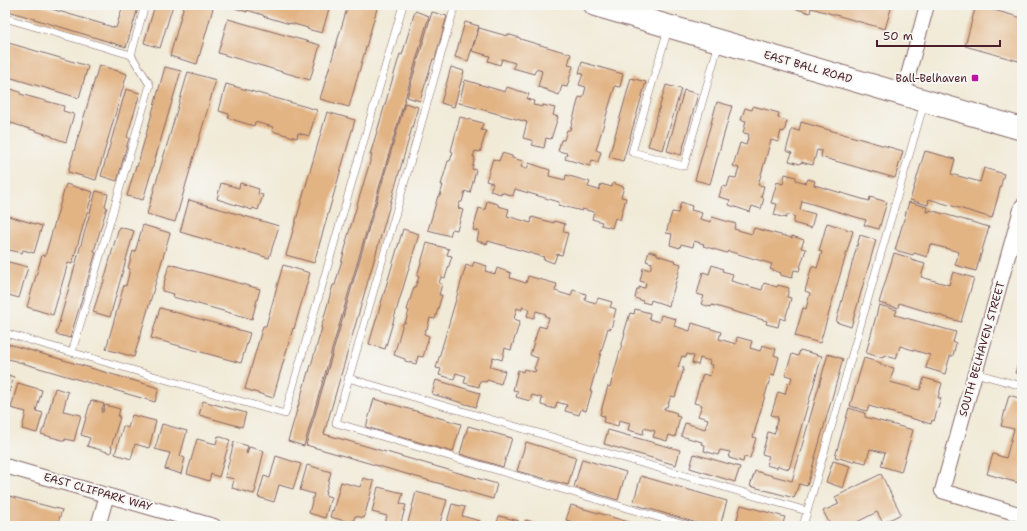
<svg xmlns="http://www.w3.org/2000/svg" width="1027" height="531" font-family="'Shantell Sans',sans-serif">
	<rect width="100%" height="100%" fill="#f6f6f2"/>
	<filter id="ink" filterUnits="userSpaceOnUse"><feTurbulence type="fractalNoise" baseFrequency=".025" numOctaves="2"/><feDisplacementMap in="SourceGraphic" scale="8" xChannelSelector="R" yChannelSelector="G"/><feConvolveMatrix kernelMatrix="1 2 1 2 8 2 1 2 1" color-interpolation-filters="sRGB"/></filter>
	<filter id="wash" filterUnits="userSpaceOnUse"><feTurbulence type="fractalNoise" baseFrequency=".012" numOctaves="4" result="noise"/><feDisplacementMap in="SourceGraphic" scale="16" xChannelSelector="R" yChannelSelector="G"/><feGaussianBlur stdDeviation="0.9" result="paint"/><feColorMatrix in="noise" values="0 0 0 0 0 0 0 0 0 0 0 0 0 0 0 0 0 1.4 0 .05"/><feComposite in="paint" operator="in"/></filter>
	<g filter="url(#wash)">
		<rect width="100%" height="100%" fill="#f1ead7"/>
		<g id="blocks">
			<path fill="#e2b383" d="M5 5H38L116 28 123 5H139L126 47 5 10Z
				M155 5H173L160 48 144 43Z
				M184 5H214L197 64 170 56Z
				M233 5H330L322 33 307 29 308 28 290 23V24L263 16V15L247 10V12L232 7Z
				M348 5H378L349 107 320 99Z
				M784 5H892L885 29 811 8 810 13Z
				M976 5 1022 18V62L965 46Z
				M415 11 429 16 304 446 288 441 308 372H309L322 328H321L333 285H335L347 242H346L372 155H370L400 54 402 55Z
				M432 12 447 16 435 59H433L420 101 407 97Z
				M228 19 320 45 310 80 218 53Z
				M465 22 479 26 468 61 455 57Z
				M479 28 507 36V34L520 38V39L571 54 568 65 573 66 567 87 562 86 559 95 548 91V90L538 87 542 71 536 69 534 74 513 68 515 63 502 59 500 65 488 61 490 56 472 51Z
				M5 42 88 66 79 98 5 76Z
				M582 62 623 74 620 87 615 86 596 150 601 152 598 162 592 160 590 166 565 159 567 153 558 151 561 140H564L567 130H570L579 97 583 98 586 87 579 85 583 74 579 73Z
				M99 65 127 74 96 180 68 172Z
				M165 67 181 71 143 200 127 196 136 166 137 167Z
				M451 67 464 71 454 107 441 103Z
				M188 72 216 80 175 222 147 214Z
				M631 78 646 82 623 161 609 157Z
				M465 80 505 92 507 87 529 94 527 99 534 101 533 105 543 107V105L555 108 553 115 558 117 551 139 546 138 544 148 532 145 534 141 523 138 527 122 459 103Z
				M226 84 317 110 309 136 298 133 297 138 272 131 273 127 255 122 254 126 228 118 229 114 219 111Z
				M666 85 681 89 663 150 648 146Z
				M5 87 20 92V94L64 106 63 111 74 114 66 142 52 137V136L11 123 5 142Z
				M126 89 140 93 127 137 129 138 117 181 101 176Z
				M684 90 698 94 681 155 667 151Z
				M717 102 732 106 710 184 695 180Z
				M405 103 418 107 324 434 497 484 493 499 306 445Z
				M753 106 779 113 778 118 787 121 784 132 781 131 778 142 771 140 758 185 764 186 761 197 764 198 761 209 752 206 750 212 729 205 730 200 719 197 722 186 727 187 730 177 736 178 739 168 733 166 740 143 746 145 749 134 743 133 746 121 741 120 745 108 752 110Z
				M327 112 355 120 314 263 286 255Z
				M460 117 483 123 481 130 486 131 480 152 475 151 473 157H475L472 169 476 170 470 193 465 191 462 202H460L458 208 463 210 457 230 452 229 450 236 428 230 438 196H440L443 185H441L448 161H450L453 152 451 151Z
				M801 122 903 151 895 178 821 157 822 151 817 150 813 165 801 162 800 164 789 161 792 153 786 151 792 129 799 131Z
				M925 151 955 159 951 174 980 182 984 168 1004 174 992 218 929 199 928 205 910 200Z
				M502 153 512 156V158L523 161 521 167 527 169 529 163 550 170 549 176 565 180 566 175 590 182 588 187 599 190 601 184 612 187 613 183 624 187 621 197 626 198 620 220 615 218 612 228 601 225 602 222 592 219 594 212 582 209V211L558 205 559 202 515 189 513 196 501 192V194L490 191 493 183 486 181 493 159 499 161Z
				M785 174 796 177V180L806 183 808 179 815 181 814 185 869 201 870 197 887 202 879 229 864 225 866 220 802 201 800 210 815 214 811 228 793 223 795 217 787 214 786 218 774 215 777 204 771 203 777 182 783 184Z
				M221 183 239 188 240 183 259 189 258 194 263 195 258 210 253 208 252 210 217 199Z
				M66 184 93 192 72 264 68 263 53 315 27 307 42 255 45 256Z
				M96 191 108 194 105 206 107 207 94 251 96 252 70 338 56 334Z
				M189 200 279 226 269 258 180 232Z
				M487 201 498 204V206L509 209 507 216 531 223 532 217 554 223V221L565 224 563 232 568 233 562 255 557 254 554 263 543 259 544 257 488 241 487 244 477 241 479 231 473 230 479 208 485 210Z
				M681 202 692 206 691 210 702 213 700 219 711 222 712 217 736 224 734 229 752 234 754 228 792 238V236L804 240 801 248 806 249 799 271 794 270 792 278 780 275 781 273 770 269 772 264 728 251 727 253 703 246 704 244 694 241 693 247 681 244 680 248 670 245 672 234 666 233 672 212 678 213Z
				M909 202 927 207 926 212H929L930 210 989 227 976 271 955 265 959 252 930 244 927 257 914 253 913 255 895 250Z
				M5 215 42 226 34 253 23 250 22 253 5 249Z
				M827 223 853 231 820 343 795 336 803 308 806 309 810 293 805 291 812 266 817 268 822 252 819 251Z
				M143 225 170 233 134 357 106 349 124 285 126 286 130 269 128 268 133 251 135 252Z
				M119 227 134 231 110 317 93 312 102 284H103Z
				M403 229 419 234 385 349 369 344Z
				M860 235 876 240 851 327 836 322Z
				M427 243 449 249 447 255 452 256 445 278 441 277 439 283 442 284 439 295H442L435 319 430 318 427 329H426L424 334 429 336 423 357 418 356 416 364 405 361V359L394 355 403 323H405L409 311 407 310 414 287H415L419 277 417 276Z
				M649 251 657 253V255L676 261 675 262 681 264 669 306 651 300 650 304 642 302 643 301 635 298 637 289H639V287L645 288 646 283 640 281 643 268 650 270 652 263 646 261Z
				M894 253 911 258V260L925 264 921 277 949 285 953 272 974 278 961 322 899 303 898 308 879 303Z
				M5 261 28 267 19 298 5 294Z
				M474 262 487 266 485 271 495 274 497 268 511 273 510 278 526 283 528 276 557 284 555 291 571 296 573 290 586 294 585 300 596 303 598 298 612 302 610 307 616 309 611 329 608 328 590 391H592L586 411 581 409 579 415 565 411 567 405 557 402 555 409 541 405 542 398 532 395 530 401 516 397 518 391 513 390 518 370 523 372 524 369 535 372 536 370 534 369 538 358 530 355 539 326 546 328 549 318 545 316 546 314 536 311 534 318 527 316 529 309 522 307V310L517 308 514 319 520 321 511 350 505 348 502 360 493 357 490 367 505 371 501 384 487 380 486 382 480 381 479 387 464 383 466 376 456 373 454 379 439 375 441 369 436 368 466 265 472 267Z
				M169 264 260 289 252 319 173 297 174 294 162 291Z
				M283 265 310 273 294 329 293 328 273 398 245 389 263 326H266Z
				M712 265 723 269 722 271 733 274 731 281 762 290 764 283 777 287 778 285 789 288 787 297 791 298 785 320 780 318 778 327 766 324 767 321 712 305 711 307 701 304 704 296 697 294 703 272 709 274Z
				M879 305 897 310 895 315 956 332 953 342 956 343 953 356H950L945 374 926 368 930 355 900 346 896 359 884 355 883 358 866 353Z
				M160 308 250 333 241 363 151 338Z
				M635 309 650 313 649 319 659 322 661 315 676 319 674 326 690 331 692 323 721 332 719 339 736 344 737 337 752 341 750 348 760 351 762 345 776 349 774 355 779 357 774 376 771 375 753 437 756 438 750 458 744 457 743 462 729 458 730 452 720 450 718 455 704 451 705 445 701 444 702 442 681 436 685 423 705 429 708 419 698 416 702 405 694 403 703 374 710 376 713 365 709 364 710 361 700 358 698 365 692 363 694 356 687 354 686 357 682 356 678 367 684 368 675 397 671 396 667 407H665L664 409 677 413 676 416 680 417 675 437 669 435 667 441 653 437 655 431 644 428 643 434 628 430 630 423 619 420 618 426 603 422 605 416 600 415 608 386 610 387 625 333H624L630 313 634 314Z
				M5 343 159 388 155 402 5 358Z
				M800 350 822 356 789 469 778 466 777 468 766 465 769 456 762 454 768 432 774 434 776 428H775L778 417 771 415 778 392 785 394 788 383 790 384 792 377 785 375 792 354 798 356Z
				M1022 350V375L1015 373Z
				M828 354 843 359 807 486 799 484 794 498 750 486 755 471 792 481Z
				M864 358 881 363V365L894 368 890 382 920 390 924 378 942 383 938 398H941L934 421 932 420 931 424 869 406 867 411 850 406Z
				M5 374 14 377 5 406Z
				M436 380 480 393 476 407 432 394Z
				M18 383 42 390 36 411 43 413 37 433 22 429 26 412 11 408Z
				M55 388 68 392 63 411 81 415 74 441 65 439V441L41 434 43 429H44Z
				M1009 395 1022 399V484L987 474 993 454 1006 458 1014 429 1001 426Z
				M374 399 461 424 453 452 366 427Z
				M91 400 104 404 101 412H103L105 405 120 409 118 417H120L111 447H112L111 453 87 446 90 438 81 435Z
				M203 401 246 413 242 427 199 415Z
				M849 408 865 413V417L913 430 901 472 881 466 885 453 870 449 866 463 854 460 853 462 835 457Z
				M132 415 156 421 149 448 135 444 131 459 115 454 123 426 128 428Z
				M162 424 187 431 180 456 185 458 181 474 165 469 170 453 155 449Z
				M468 426 512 438 503 467 460 454Z
				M608 430 680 450 676 465 604 444Z
				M218 436 230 440 219 477 211 474 209 481 187 474 197 439 216 444Z
				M234 442 248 446 246 453 247 454 249 447 264 451 255 488 256 489 254 494 232 488 234 479 225 477Z
				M526 442 576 457 568 485 517 471Z
				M694 454 740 467 735 482 690 468Z
				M276 456 301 464 293 489 279 485 274 502 258 497 264 476 270 478Z
				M582 459 626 472 618 500 574 487Z
				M833 461 850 466 843 488 826 482Z
				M307 465 331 472 325 495 331 497 325 518 309 513 314 494 300 490Z
				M881 474 901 514 883 523 877 512 853 524 854 526H831L823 511 839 504 835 497Z
				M641 476 727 501 720 526H707L633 504Z
				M363 478 374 481 364 518 355 516 353 523 330 517 332 510 333 511 341 482 360 487Z
				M378 487 403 493 400 504 406 505 400 526H384L387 516 372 512Z
				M416 492 447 500 439 526H407Z
				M9 496 62 510 57 526H5V510Z
				M452 504 465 507 462 516 480 521 479 526H446Z
				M571 505 642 526H586L566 520Z
				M741 505 785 517 782 526H735Z
				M499 516 519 521 518 526H496Z
				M526 520 546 526H524Z"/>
		</g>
	</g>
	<g filter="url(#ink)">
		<use href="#blocks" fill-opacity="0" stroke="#846667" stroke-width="1"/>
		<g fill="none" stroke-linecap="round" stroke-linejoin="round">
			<g stroke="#846667" stroke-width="8">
				<path id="lane" d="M455 5 336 423 688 526
					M5 18 131 55
					M668 29 632 152 684 166 719 43
					M5 333 285 414 403 5
					M72 352 150 85 131 55 145 5
					M975 373 1022 386
					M348 378 807 511
					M803 526 924 103"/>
			</g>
			<g stroke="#846667" stroke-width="16">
				<path id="street" d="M903 94 927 5
					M1022 206 942 491 1022 515
					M5 466 214 526
					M98 526 107 495"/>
			</g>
			<g stroke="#846667" stroke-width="24">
				<path id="primary" d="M595 5 1022 129"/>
			</g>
			<use href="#lane" stroke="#fff" stroke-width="7"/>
			<use href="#street" stroke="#fff" stroke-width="14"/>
			<use href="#primary" stroke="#fff" stroke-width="22"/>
		</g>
	</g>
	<rect fill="#b5179e" stroke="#f6f6f2" stroke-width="1.5" x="971" y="74" width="8" height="8" rx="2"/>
	<g text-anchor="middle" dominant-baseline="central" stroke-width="4" stroke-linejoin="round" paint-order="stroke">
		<g font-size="11" fill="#4a1f2b" stroke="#f6f6f2">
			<text transform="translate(808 67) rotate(16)">EAST BALL ROAD</text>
			<text transform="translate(982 349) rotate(-74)">SOUTH BELHAVEN STREET</text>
			<text transform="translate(98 492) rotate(16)">EAST CLIFPARK WAY</text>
		</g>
		<g font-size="11" fill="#4a1f2b" stroke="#f6f6f2" text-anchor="end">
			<text x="967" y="78">Ball-Belhaven</text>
		</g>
	</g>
	<rect width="1027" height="531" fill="none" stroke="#f6f6f2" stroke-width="20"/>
	<path d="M877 40v6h123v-6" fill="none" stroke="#4a1f2b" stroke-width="2"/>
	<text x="883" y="40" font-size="12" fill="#4a1f2b" stroke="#f6f6f2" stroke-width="3" paint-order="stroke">50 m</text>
</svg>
